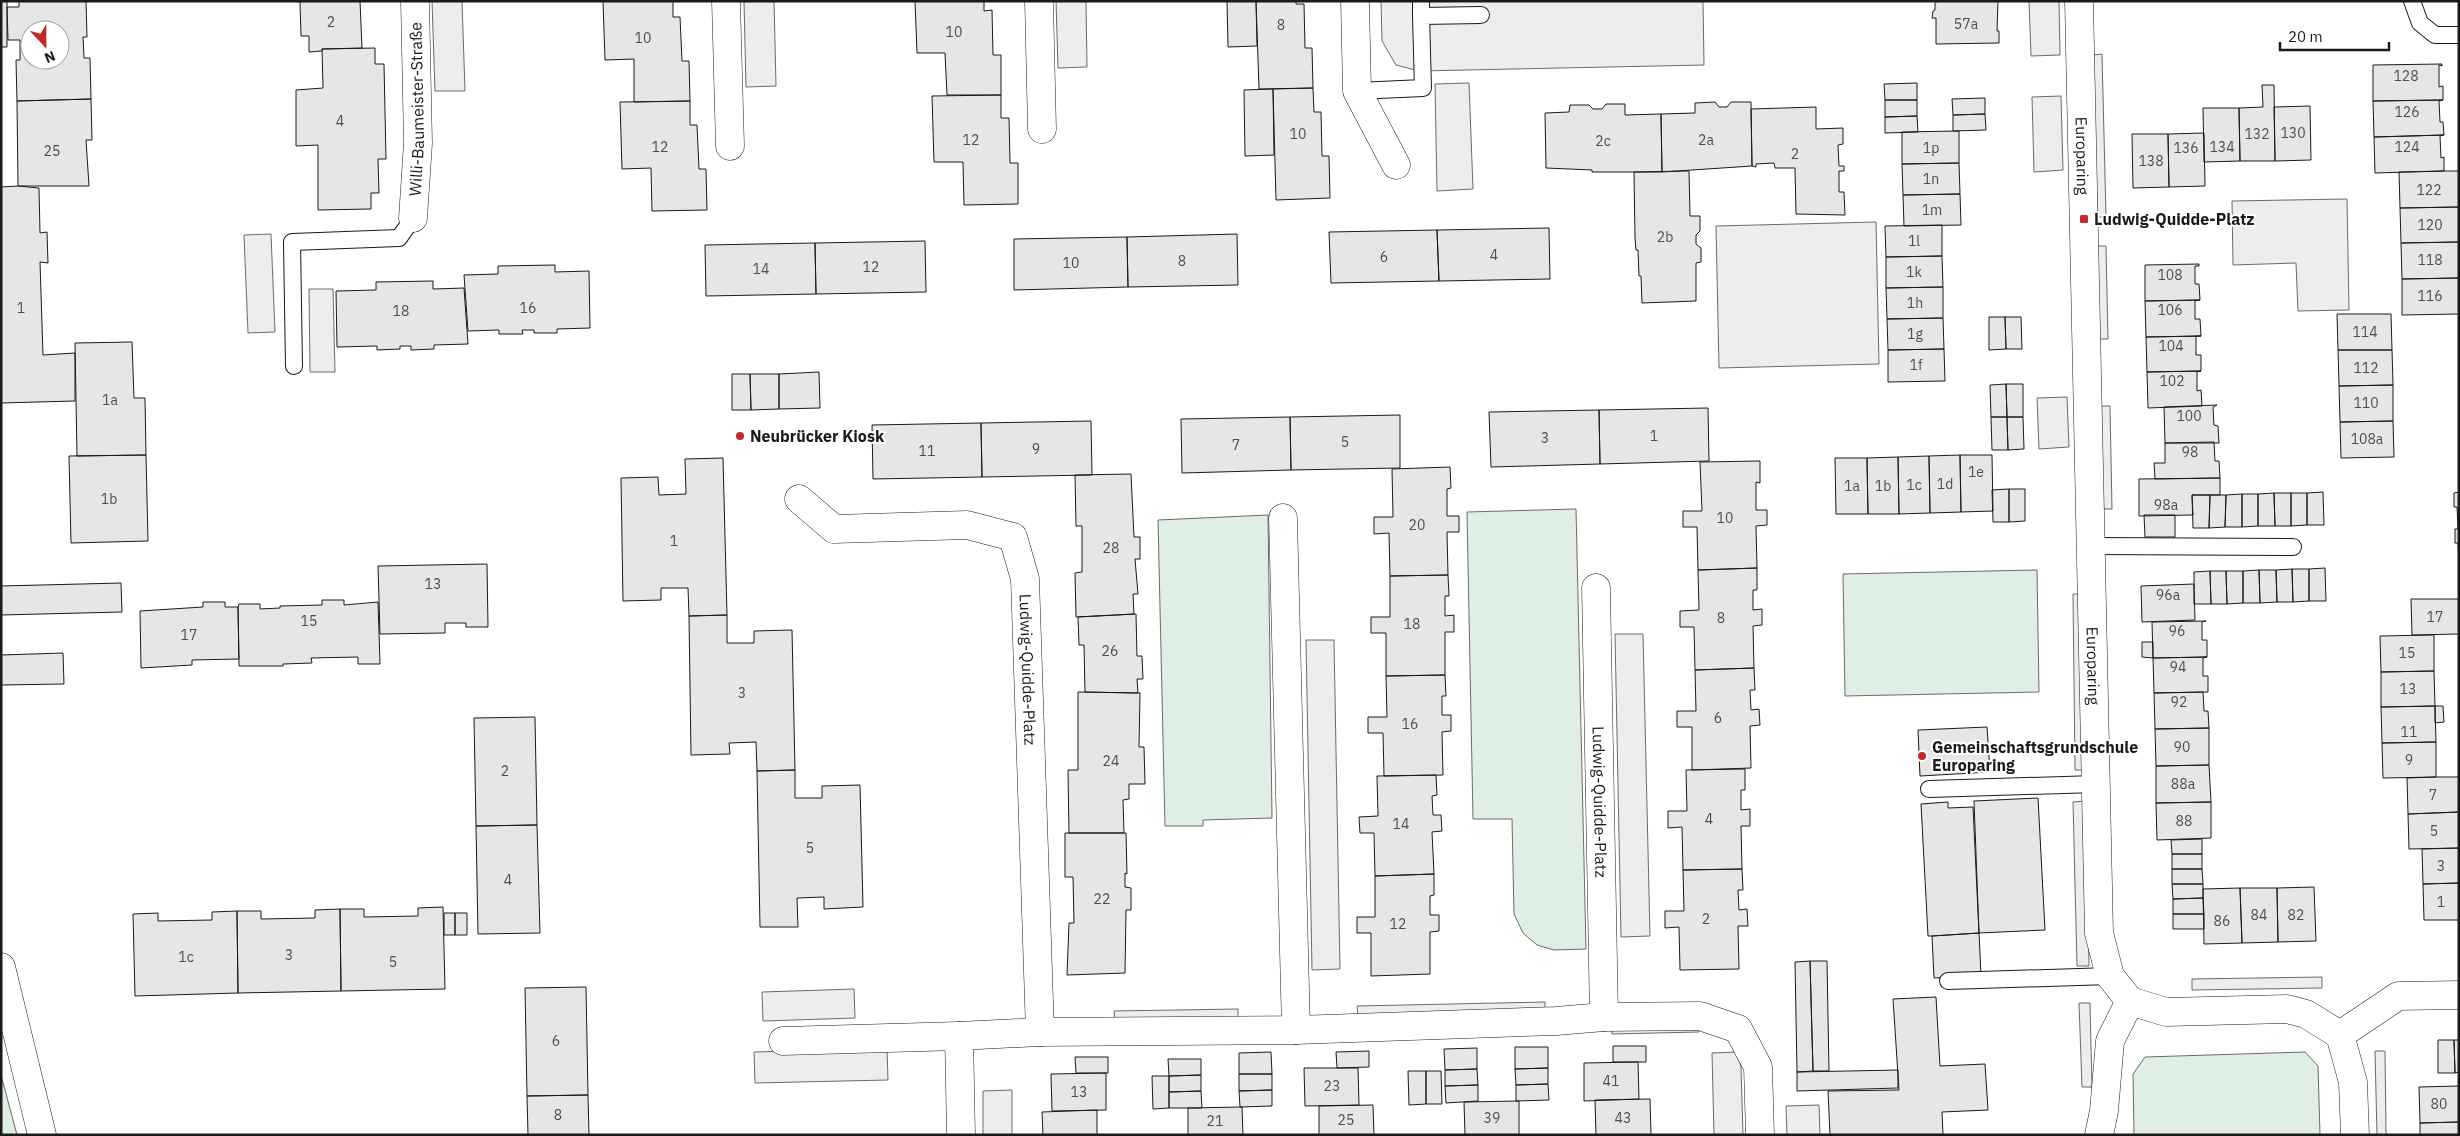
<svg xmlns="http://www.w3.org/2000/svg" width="2460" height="1136" font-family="'IBM Plex Sans',sans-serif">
	<rect width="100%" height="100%" fill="#fff"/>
	<path fill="#e0efe3" stroke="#6a6a6a" d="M1576 509 1586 949 1554 950 1537 945 1523 933 1514 914 1512 819H1473L1467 512Z
		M1268 515 1272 818 1203 820V826H1165L1158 520Z
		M2037 570 2039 692 1845 696 1843 574Z
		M2305 1052 2318 1066 2320 1135H2134L2133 1074 2145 1057Z
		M1 1075 17 1135H1Z"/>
	<path fill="#ededed" stroke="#6a6a6a" d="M432 1H462L465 91H435Z
		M744 1H774L776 86 746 87Z
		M1056 1H1086L1087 67 1058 68Z
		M1381 1H1703L1704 65 1419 71 1396 65 1382 41Z
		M2029 1H2059L2060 55 2031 56Z
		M2102 54 2106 217H2097L2093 55Z
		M1469 83 1473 189 1437 191 1435 84Z
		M2061 96 2063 170 2034 172 2032 97Z
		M2347 199 2349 310 2298 311 2296 263 2233 265 2232 201Z
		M1876 222 1879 364 1719 368 1716 226Z
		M271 234 275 332 248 333 244 235Z
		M2097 246H2106L2108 339H2099Z
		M309 289H333L335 372H310Z
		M2067 397 2069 447 2039 449 2037 398Z
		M2100 406H2110L2112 509H2103Z
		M2073 594H2083L2085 770H2075Z
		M1615 634H1643L1650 936 1621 937Z
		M1306 640H1334L1340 969 1312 970Z
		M2086 801 2089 966H2077L2073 802Z
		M2322 977V988L2192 990V979Z
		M854 989 855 1018 763 1021 762 992Z
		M1545 1002V1013L1358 1017 1357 1006Z
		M2079 1003H2090L2092 1087H2082Z
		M1238 1009V1019L1115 1022 1114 1011Z
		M1698 1022 1699 1032 1612 1034V1024Z
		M887 1049 888 1080 755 1083 754 1052Z
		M2375 1051H2385L2386 1135H2377Z
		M1737 1052 1741 1067 1743 1135H1714L1712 1053Z
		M1012 1090V1135H983V1091Z
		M1819 1105 1820 1135H1787L1786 1106Z"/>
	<path fill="#e6e6e6" stroke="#1a1a1a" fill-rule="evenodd" d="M1 1H7V47H1Z
		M19 1H86L87 37H83L84 58H90L91 99 17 101 16 60H20V40H8L7 7H19ZM30 30H60V60H30Z
		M360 1 362 48 322 49V51L309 52V36H301L300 2 292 1Z
		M603 1H673V17H680L682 61H689L690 101 634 102V59L605 60Z
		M915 1H984V11L992 10 993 55H1001V95H947L945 53H917Z
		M1227 1H1256L1257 46 1228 47Z
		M1256 1H1296V4H1304L1305 48H1312L1313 88 1259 89Z
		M1938 1H1998L1997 31H1999V43L1936 44V18H1932L1933 11 1935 10V3Z
		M375 48V64H384L386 159H378L379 193H371V209L318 210V145L296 146V90L323 88 322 49Z
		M2442 64V66L2439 65V87L2443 86V100L2373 101V65Z
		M1917 83V100H1885L1884 84Z
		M2262 85H2274L2275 161H2240L2239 108 2263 107Z
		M1313 88 1314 112H1321L1322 156H1329L1330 198 1276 200 1273 89Z
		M1273 89 1274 155 1245 156 1244 90Z
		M1001 95V118H1009L1010 163H1018V204L964 205 963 162H934L932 96Z
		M1985 98V114L1953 115 1952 99Z
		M91 99 92 140H86L89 186H18L17 101Z
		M1885 100H1917V116L1885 117Z
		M2443 100 2439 101 2440 122H2443L2444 135 2374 137 2373 101Z
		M690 101V125H697L699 169H706L707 210 652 211 651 168 622 169 620 102Z
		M1715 102 1719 107H1727L1731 102H1751L1752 166 1662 172 1661 114 1695 113V103Z
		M1606 104H1625V115L1661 114 1662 172H1592V170L1546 168 1545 113 1569 112 1570 105H1589L1593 109H1602Z
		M2310 106 2311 160 2275 161 2274 107Z
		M1816 107V129L1843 128V144L1838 145 1839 166H1844V171H1839V192H1844L1845 215 1796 214 1795 168H1775L1774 163 1756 164V167L1752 166 1751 109Z
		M2203 108H2239L2240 161 2204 162Z
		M1985 114 1986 130 1953 131V115Z
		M1917 116 1918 132 1885 133V117Z
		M1959 131V163L1902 164V132Z
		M2204 133 2205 186 2169 187 2168 134Z
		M2132 134H2168L2169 187 2133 188Z
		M2444 135 2440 136 2441 158 2444 157V171L2375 173 2374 137Z
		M1959 163 1960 194 1903 195 1902 164Z
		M1689 171 1690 216H1700V231L1696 235V244L1701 248V262L1696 263V301L1642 303 1641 276H1639L1638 250H1636L1635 238 1634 172Z
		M2444 171H2459V207L2400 208 2399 172Z
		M18 186 39 188 40 233 47 232 48 263 40 262 43 355 75 353V401L1 403V187Z
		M1960 194 1961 225 1904 226 1903 195Z
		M2459 207V242L2401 243 2400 208Z
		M1942 225V256L1886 257 1885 226Z
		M1549 228 1550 279 1439 281 1437 230Z
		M1437 230 1439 281 1331 283 1329 232Z
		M1237 234 1238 285 1128 287 1127 237Z
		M1127 237 1128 287 1014 290V239Z
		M925 241 926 292 816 294 815 243Z
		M2459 242V278L2402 279 2401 243Z
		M815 243 816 294 706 296 705 245Z
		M1942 256 1943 287 1886 288V257Z
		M2199 264V266H2195V284H2199L2200 300 2145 301V265Z
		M555 265V272L589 271 590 328 557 329V333H534V330H522L523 334H499V330L468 331 464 275 498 274V266Z
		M2459 278V314L2402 315V279Z
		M433 281V289L464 288 468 344 434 345V349L411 350V346H400V349L377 350V346L337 347 336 291 376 290V282Z
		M1943 287V318L1887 319 1886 288Z
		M2200 300 2195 301V319H2200L2201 336 2146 337 2145 301Z
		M2337 314H2391L2392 350H2338Z
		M1989 317H2005L2006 349 1989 350Z
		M2005 317H2021L2022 349H2006Z
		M1943 318 1944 349 1888 350 1887 319Z
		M2196 336V355H2201V371L2147 372 2146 337 2201 336Z
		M132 342 134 398H145L146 455 77 456 75 343Z
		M1944 349 1945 381 1888 382V350Z
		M2338 350H2392L2393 385 2339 386Z
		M2201 371 2197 372V391L2201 390 2202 406 2148 408 2147 372Z
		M819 372 820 408 779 409V374Z
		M732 374H750L751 410H732Z
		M750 374H779V409L751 410Z
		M2006 384 2007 417H1991L1990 385Z
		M2006 384H2023V417H2007Z
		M2393 385V421L2340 422 2339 386Z
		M2217 405 2213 407 2214 425 2218 426 2219 443H2165L2164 407Z
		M1708 408 1709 461 1600 464 1599 410Z
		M1599 410 1600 464 1491 467 1489 412Z
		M1400 415V468L1291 470 1290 417Z
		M1290 417 1291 470 1182 473 1181 419Z
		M1991 417H2007L2008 450H1992Z
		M2007 417H2023L2024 449 2008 450Z
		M1091 421 1092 475 982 477 981 423Z
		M2393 421 2394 457 2341 458 2340 422Z
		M981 423 982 477 873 479 872 425Z
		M2214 442 2215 461H2219L2220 478 2155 479 2154 463H2165V443Z
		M146 455 148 541 71 543 69 456Z
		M1960 455H1992L1993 511 1961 512Z
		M1960 455 1961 512 1930 513 1929 456Z
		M1929 456 1930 513 1899 514 1898 457Z
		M1898 457 1899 514H1868L1867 458Z
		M723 458 727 615 689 616 688 588H661V600L623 601 621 478 658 477 659 495 686 494 685 459Z
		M1835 458H1867L1868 514H1836Z
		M1760 461V483L1756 482V510H1767V525L1756 526 1757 568 1698 570 1697 527H1683V511H1702L1700 462Z
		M1450 467 1451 488 1447 489V516H1459V532H1447L1448 575 1390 576 1389 533 1374 534V517H1393L1392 469Z
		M1131 474 1134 537H1140V559H1135L1138 594H1133L1134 614 1076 617 1075 573 1082 572V526H1076L1075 475Z
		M2220 478V495H2192L2193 515 2139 516V479Z
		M2009 489H2025V521L2009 522Z
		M2009 489V522H1993L1992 490Z
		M2323 492 2324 525H2307V493Z
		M2459 492V529H2458L2457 507H2454V493Z
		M2274 493 2275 526H2258V494Z
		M2274 493H2291V526H2275Z
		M2291 493H2307V525L2291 526Z
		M2242 494V527H2225L2226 495Z
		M2242 494H2258V526L2242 527Z
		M2192 495H2210L2209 528H2193Z
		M2210 495H2226L2225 527 2209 528Z
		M2144 515H2175V537H2145Z
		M2455 529H2459V565L2458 543H2455Z
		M487 564 488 627H466V623H445V633L380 634 378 566Z
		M1757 568V590H1753V610L1762 609V625L1753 626 1754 668 1695 670 1694 627H1680V611L1699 610 1698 570Z
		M2325 568 2326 601H2309V569Z
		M2292 569H2309V601L2293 602Z
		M2292 569 2293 602H2277L2276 570Z
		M2259 570H2276L2277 602 2260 603Z
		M2259 570 2260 603H2243V571Z
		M2210 571H2226L2227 604H2211Z
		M2210 571 2211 604H2194V572Z
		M2226 571H2243V603L2227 604Z
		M1448 575 1449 596H1445V616L1454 615V632H1445V675L1386 676V633H1371V617H1390V576Z
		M121 583 122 612 1 615V586Z
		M2194 584 2195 620 2142 622 2141 586Z
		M2411 599H2459V634L2412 635Z
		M322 600H344V605L378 602 380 664H358V657L311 658 312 663 283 664V666H239L238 607 239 604H260V609L280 608V606L322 605Z
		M203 602H225V607H238L239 659 192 660V665L141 668 140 611 203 607Z
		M1136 614 1137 656H1142L1143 679H1137L1138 693 1085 692 1084 645H1079L1078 617Z
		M727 615V643H754V631L792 630 795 770 757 771 756 742 729 743 730 754 691 755 689 616Z
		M2206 621 2202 622V640H2207V657L2153 658 2152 622Z
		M2434 635V671L2381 672 2380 636Z
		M2142 642H2153V658L2142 657Z
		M63 653 64 684 1 685V655Z
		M2207 657 2203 658V676H2208V692L2154 693 2153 658Z
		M1754 668 1755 690H1750L1751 710 1759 709 1760 725 1750 726 1751 768 1692 770V727H1677V711H1696L1695 670Z
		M2434 671 2435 706 2381 707V672Z
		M1445 675 1446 696H1442V715H1451V731L1442 732 1443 775 1384 776 1383 733H1368V717H1387L1386 676Z
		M1078 692 1140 693 1139 747H1144L1145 784H1129V799L1123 800 1124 833H1069L1068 770H1078Z
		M2203 692 2204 711H2208L2209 728 2155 729 2154 693Z
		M2435 706H2443L2444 722 2435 723Z
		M2435 706 2436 742 2382 743 2381 707Z
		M535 717 537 825 476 826 474 718Z
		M1987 727 1990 772 1920 776 1918 730Z
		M2209 728V765L2156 766 2155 729Z
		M2436 742V777L2383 778 2382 743Z
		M2209 765 2211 802 2156 803V766Z
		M1745 769V790H1741V810L1750 809V826H1741L1742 869 1683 870 1682 827 1668 828V811H1687L1686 770Z
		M795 770V798H822V786L860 785 863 907 824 909V897L797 898 798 927H760L757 771Z
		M1436 775 1437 795 1432 796 1433 815H1441L1442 831 1432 832 1434 874 1375 876 1374 833H1360L1359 817 1378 816 1377 776Z
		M2436 777H2459V812L2408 814 2407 778Z
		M2038 798 2045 930 1979 933 1974 801Z
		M1948 802V808L1973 807 1979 933 1932 936H1928L1921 804Z
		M2211 802V838L2157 840 2156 803Z
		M2459 812V848L2409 849 2408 814Z
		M537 825 540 933 478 934 476 826Z
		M1065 833H1126L1127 874 1125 873V887L1131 888V910H1126L1125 973 1067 975 1069 923H1074L1073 877H1065Z
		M2202 839V854H2172L2171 840Z
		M2459 848V883L2423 884 2422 849Z
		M2172 854H2202V869H2172Z
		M1742 869 1743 890H1738L1739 910 1747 909 1748 926H1738L1739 969 1680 970 1679 927 1665 928V911H1684L1683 870Z
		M2172 869H2202L2203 884H2172Z
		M1434 874V895L1430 896V915H1439V931L1430 932V974L1371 976V933H1357V917H1375V876Z
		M2459 883V920H2424L2423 884Z
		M2172 884H2203V898L2173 899Z
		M2314 887 2316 941 2278 942 2277 888Z
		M2240 888H2277L2278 942 2242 943Z
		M2240 888 2242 943 2204 944 2203 889Z
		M2203 898 2204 914H2173V899Z
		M443 907 445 989 341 991 340 909H364V917L418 916V908Z
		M340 909 341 991 238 993 237 911H261V919L315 918V910Z
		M237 911 238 993 135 996 133 914 158 913V921L212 920V912Z
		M444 913H455V935H444Z
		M455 913H467V935H455Z
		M2173 914H2204V929H2173Z
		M1979 933 1981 976 1934 978 1932 936Z
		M1810 961 1813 1071 1797 1072 1795 962Z
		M1810 961H1827L1829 1071H1813Z
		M586 987 588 1095 527 1096 525 988Z
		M1936 997 1940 1066 1985 1064 1988 1110 1942 1112 1943 1135H1830L1828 1091 1899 1090 1893 999Z
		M2438 1040H2454L2455 1073H2438Z
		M2454 1040H2459V1072L2455 1073Z
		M1613 1046H1646V1062H1613Z
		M1515 1047H1548V1068L1515 1069Z
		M1477 1048V1069L1445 1070 1444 1049Z
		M1369 1051V1067L1337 1068 1336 1052Z
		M1271 1052 1272 1074H1239V1053Z
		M1075 1057H1108V1073H1076Z
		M1168 1059H1201V1075L1169 1076Z
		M1638 1062 1639 1099 1584 1101V1063Z
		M1304 1068H1358L1359 1105 1305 1106Z
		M1548 1068V1084L1516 1085 1515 1069Z
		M1477 1069 1478 1085 1445 1086V1070Z
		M1898 1070V1088L1797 1091V1072Z
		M1408 1071H1426V1104L1409 1105Z
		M1426 1071H1441L1442 1104H1426Z
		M1106 1073V1110L1052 1111 1051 1074Z
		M1239 1074H1272V1090L1239 1091Z
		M1201 1075V1091L1169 1092V1076Z
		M1152 1076H1169V1108L1153 1109Z
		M1548 1084 1549 1100 1516 1101V1085Z
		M1478 1085V1101L1446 1103 1445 1086Z
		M2459 1086V1122L2420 1123 2419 1087Z
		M1272 1090V1106L1240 1107 1239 1091Z
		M1201 1091 1202 1108H1169V1092Z
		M588 1095 589 1135H528L527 1096Z
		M1650 1099 1651 1135H1596L1595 1100Z
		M1519 1101V1135H1465L1464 1102Z
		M1373 1105 1374 1135H1319V1106Z
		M1242 1107 1243 1135H1188V1108Z
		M1097 1110V1135H1043L1042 1112Z
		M2459 1122V1135H2420V1123Z"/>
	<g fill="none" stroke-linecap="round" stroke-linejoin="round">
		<g stroke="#1a1a1a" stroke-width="18">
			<path id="lane" d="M1421 1V16L1481 15
				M2412 1 2420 23 2435 35H2459
				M1357 91 1423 88 1421 16
				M294 366 292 242 399 238 413 218
				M2091 546 2293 547
				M1929 789 2096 784
				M1948 981 2110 976"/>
		</g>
		<g stroke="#1a1a1a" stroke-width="29">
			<g id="street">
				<path d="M726 1 730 146"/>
				<path d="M1039 1 1042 129"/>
				<path d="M1355 1 1357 91 1396 165"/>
				<path id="s1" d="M2079 1 2099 933 2110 976 2130 1001 2166 1012 2287 1009 2306 1014 2340 1035 2353 1082 2355 1135"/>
				<path id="s2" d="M413 218 418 143 415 1"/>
				<path id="s3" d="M799 499 834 529 967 525 1013 537 1025 579 1040 1032"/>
				<path d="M1283 518 1296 1030"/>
				<path id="s4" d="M1596 588 1604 1017"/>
				<path d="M1 967 42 1135"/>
				<path d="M2340 1035 2398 996 2459 995"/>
				<path d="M783 1041 959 1036"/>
				<path d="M961 1135 959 1036 1040 1032 1296 1030 1556 1021 1604 1017 1700 1016 1738 1029 1758 1067 1760 1135"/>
				<path d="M2099 1135 2104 1111 2110 1041 2130 1001"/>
			</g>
		</g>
		<use href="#lane" stroke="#fff" stroke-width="16"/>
		<use href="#street" stroke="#fff" stroke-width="28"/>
	</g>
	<g fill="#c62828" stroke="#fff" stroke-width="2">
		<rect x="2079" y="214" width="10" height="10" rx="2.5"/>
		<circle cx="740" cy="436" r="5"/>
		<circle cx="1922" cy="756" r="5"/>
	</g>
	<g text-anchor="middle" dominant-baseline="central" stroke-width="4" stroke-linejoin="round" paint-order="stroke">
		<g font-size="14" fill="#4d4d4d">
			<text x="331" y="22">2</text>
			<text x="1966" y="24">57a</text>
			<text x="1281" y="25">8</text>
			<text x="954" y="32">10</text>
			<text x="643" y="38">10</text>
			<text x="2406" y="76">128</text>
			<text x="2407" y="112">126</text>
			<text x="340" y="121">4</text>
			<text x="2293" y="133">130</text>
			<text x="1298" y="134">10</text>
			<text x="2257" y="134">132</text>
			<text x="971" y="140">12</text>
			<text x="1706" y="140">2a</text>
			<text x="1603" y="141">2c</text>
			<text x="660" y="147">12</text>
			<text x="2222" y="147">134</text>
			<text x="2407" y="147">124</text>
			<text x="1931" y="148">1p</text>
			<text x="2186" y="148">136</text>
			<text x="52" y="151">25</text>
			<text x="1795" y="154">2</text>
			<text x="2151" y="161">138</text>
			<text x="1931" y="179">1n</text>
			<text x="2429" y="190">122</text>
			<text x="1932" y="210">1m</text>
			<text x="2430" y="225">120</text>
			<text x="1665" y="237">2b</text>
			<text x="1914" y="241">1l</text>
			<text x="1494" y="255">4</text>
			<text x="1384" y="257">6</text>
			<text x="2430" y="260">118</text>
			<text x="1182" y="261">8</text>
			<text x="1071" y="263">10</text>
			<text x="871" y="267">12</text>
			<text x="761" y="269">14</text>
			<text x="1914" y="272">1k</text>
			<text x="2170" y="275">108</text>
			<text x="2430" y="296">116</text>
			<text x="1915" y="303">1h</text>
			<text x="21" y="308">1</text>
			<text x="528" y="308">16</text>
			<text x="2170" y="310">106</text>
			<text x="401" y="311">18</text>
			<text x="2365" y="332">114</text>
			<text x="1915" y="334">1g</text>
			<text x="2171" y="346">104</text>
			<text x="1916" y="365">1f</text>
			<text x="2366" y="368">112</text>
			<text x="2172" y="381">102</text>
			<text x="110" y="400">1a</text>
			<text x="2366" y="403">110</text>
			<text x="2189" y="416">100</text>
			<text x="1654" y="436">1</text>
			<text x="1545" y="438">3</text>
			<text x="2367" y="439">108a</text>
			<text x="1345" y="442">5</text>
			<text x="1236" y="445">7</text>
			<text x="1036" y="449">9</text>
			<text x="927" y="451">11</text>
			<text x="2190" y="452">98</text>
			<text x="1976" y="472">1e</text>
			<text x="1945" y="484">1d</text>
			<text x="1914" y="485">1c</text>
			<text x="1852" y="486">1a</text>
			<text x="1883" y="486">1b</text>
			<text x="109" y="499">1b</text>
			<text x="2166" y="505">98a</text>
			<text x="1725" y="518">10</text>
			<text x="1417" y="525">20</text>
			<text x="674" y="541">1</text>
			<text x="1111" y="548">28</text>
			<text x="433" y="584">13</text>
			<text x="2168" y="595">96a</text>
			<text x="2435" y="617">17</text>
			<text x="1721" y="618">8</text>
			<text x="309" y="621">15</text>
			<text x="1412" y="624">18</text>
			<text x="2177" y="631">96</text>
			<text x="189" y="635">17</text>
			<text x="1110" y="651">26</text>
			<text x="2407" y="653">15</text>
			<text x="2178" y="667">94</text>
			<text x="2408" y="689">13</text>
			<text x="742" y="693">3</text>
			<text x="2179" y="702">92</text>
			<text x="1718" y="718">6</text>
			<text x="1410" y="724">16</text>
			<text x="2409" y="732">11</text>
			<text x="2182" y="747">90</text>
			<text x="2409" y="760">9</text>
			<text x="1111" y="761">24</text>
			<text x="505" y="771">2</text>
			<text x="2183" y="784">88a</text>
			<text x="2433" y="795">7</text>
			<text x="1709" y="819">4</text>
			<text x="2184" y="821">88</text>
			<text x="1401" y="824">14</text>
			<text x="2434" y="831">5</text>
			<text x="810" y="848">5</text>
			<text x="2441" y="866">3</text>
			<text x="508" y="880">4</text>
			<text x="1102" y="899">22</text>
			<text x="2441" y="902">1</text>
			<text x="2259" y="915">84</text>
			<text x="2296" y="915">82</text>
			<text x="1706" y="919">2</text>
			<text x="2222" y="921">86</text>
			<text x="1398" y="924">12</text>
			<text x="289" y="955">3</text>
			<text x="186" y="957">1c</text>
			<text x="393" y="962">5</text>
			<text x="556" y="1041">6</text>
			<text x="1611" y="1081">41</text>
			<text x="1332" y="1086">23</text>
			<text x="1079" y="1092">13</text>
			<text x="2439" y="1104">80</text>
			<text x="558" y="1115">8</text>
			<text x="1492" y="1118">39</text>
			<text x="1623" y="1118">43</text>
			<text x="1346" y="1120">25</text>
			<text x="1215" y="1121">21</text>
		</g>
		<g font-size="16" fill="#1a1a1a" stroke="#fff">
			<text stroke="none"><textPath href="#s2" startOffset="109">Willi-Baumeister-Straße</textPath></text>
			<text stroke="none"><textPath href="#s1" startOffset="155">Europaring</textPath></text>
			<text stroke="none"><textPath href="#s1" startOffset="665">Europaring</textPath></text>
			<text stroke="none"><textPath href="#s3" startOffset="361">Ludwig-Quidde-Platz</textPath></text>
			<text stroke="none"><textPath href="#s4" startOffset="214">Ludwig-Quidde-Platz</textPath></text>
		</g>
		<g font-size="16" font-weight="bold" fill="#1a1a1a" stroke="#fff" text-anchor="start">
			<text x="2094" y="219">Ludwig-Quidde-Platz</text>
			<text x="750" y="436">Neubrücker Kiosk</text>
			<text x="1932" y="747">Gemeinschaftsgrundschule<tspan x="1932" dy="18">Europaring</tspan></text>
		</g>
	</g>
	<rect width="2460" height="1136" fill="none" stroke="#1a1a1a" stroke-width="5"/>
	<g transform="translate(45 45) rotate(158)"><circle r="24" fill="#ffffff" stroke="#a3a3a3"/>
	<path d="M0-4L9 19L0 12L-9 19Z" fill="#c62828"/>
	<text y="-8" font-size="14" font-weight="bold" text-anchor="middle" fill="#1a1a1a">N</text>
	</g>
	<path d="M2280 42v8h109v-8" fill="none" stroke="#1a1a1a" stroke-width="2.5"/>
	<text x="2288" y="42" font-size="15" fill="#1a1a1a" stroke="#ffffff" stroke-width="4" paint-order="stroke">20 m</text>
</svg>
